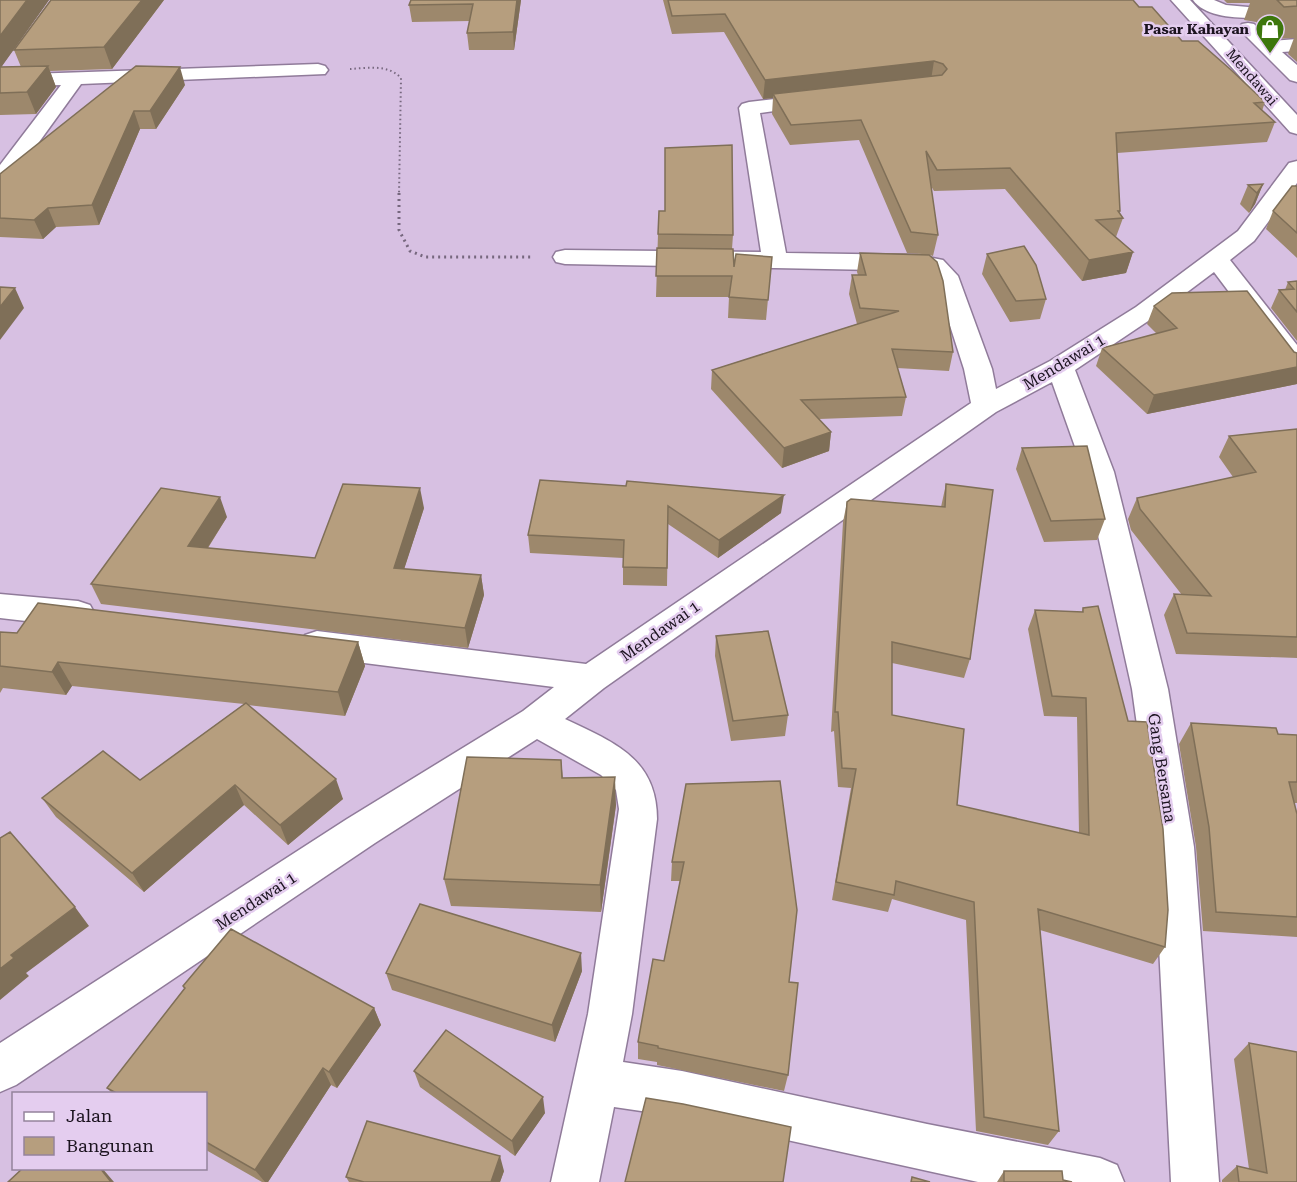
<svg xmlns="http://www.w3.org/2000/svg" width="1297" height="1182" font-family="'Roboto Serif',serif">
	<rect width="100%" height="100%" fill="#d7c0e2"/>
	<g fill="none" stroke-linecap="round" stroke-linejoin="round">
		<g stroke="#907b9a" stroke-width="3">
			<path id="minor" d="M1171 0H1190L1297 115V134L1290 132Z
				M1193 0H1214L1226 5 1248 7 1297 6V16C1270 17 1211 25 1193 0Z
				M1248 23 1254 24 1271 41 1297 39V51L1282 52 1297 65V82L1290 80 1242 32 1239 28 1242 24Z
				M318 64 325 66 328 70 325 74 81 84 8 185 0 187V165L61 85 0 87V75Z
				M817 94 824 96 827 100 824 104 760 113 786 253 917 255 943 260 958 276 992 369 996 389 1050 361 1136 307 1238 231 1289 163 1297 161V183L1254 241 1230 260 1297 345V371L1287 369 1214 272 1154 317 1075 370 1114 472 1168 689 1194 847 1219 1182H1171L1154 847 1132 689 1084 472 1052 382 996 412 604 688 565 719C613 742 657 758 657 819L632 1014 623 1062 682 1071 927 1124 1100 1158 1117 1165 1124 1182H978L682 1117 614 1107 599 1182H551L588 1014 619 809 616 790 601 775 537 739 375 843 16 1085 0 1092V1043L347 819 523 711 554 687 317 657 305 653 300 644 305 635 317 631 586 664 971 403 964 369 935 279 926 271 565 264 556 262 553 257 556 252 565 250 761 252 739 108 742 104 749 102Z
				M0 594 78 601 90 605 95 614 90 623 78 627 0 618Z"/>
		</g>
		<path stroke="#76677e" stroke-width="2" stroke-dasharray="1.5 3" stroke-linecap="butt" d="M350 69C367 68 388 64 401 78L399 195"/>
		<path stroke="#76677e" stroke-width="3" stroke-dasharray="2 4" stroke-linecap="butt" d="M399 193V230L410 251 425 257H534"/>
		<use href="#minor" fill="#fff" fill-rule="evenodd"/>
	</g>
	<path fill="#9d886c" d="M0 0H49L1 67H21L14 50 164 0 112 69 50 71 56 87 36 114 0 115Z
		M411 0H521L514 50H469L467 33 470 21 412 22 409 5Z
		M663 0H1133L1139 7 1182 41 1265 102 1262 111 1275 122 1267 142 1117 153 1120 211 1119 214 1123 218 1116 237 1133 252 1126 273 1082 281 1005 189 934 191 931 186 938 235 933 256 930 255 953 352 949 371 897 368 906 397 902 416 819 419 831 432 829 451 782 468 711 389 712 370 857 324 849 294 852 275H858L857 272 860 253 922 254 907 253 859 140 790 145 772 114 773 98 763 99 724 32 672 34Z
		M1224 0H1297V62L1288 54 1294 38 1272 39 1256 22 1244 20 1250 3H1227Z
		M185 85 156 129H140L99 225 56 227 43 239 0 237V174Z
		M1263 184 1255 204 1249 213 1240 204 1248 185Z
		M1297 186V258L1266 229 1273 211Z
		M658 234 733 235 732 249 734 267 772 257 766 320 728 318 729 297H656Z
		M987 254 1046 299 1040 319 1010 322 982 274Z
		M1297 281V341L1271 308 1279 290H1285L1288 282Z
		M1154 306 1297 367V384L1147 414 1096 366 1102 348 1157 334 1147 324Z
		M1297 429V658L1176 654 1164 615 1174 594 1182 595 1131 530 1128 519 1137 498 1233 477 1219 457 1229 436Z
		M1022 448 1105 519 1097 540 1044 542 1016 469Z
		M540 480 781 513 718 558 668 524 667 586 623 585V558L530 553 528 535Z
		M946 484 970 659 964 678 892 663V715L957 805 1079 833 1077 717 1044 716 1028 629 1035 610 1082 612 1083 608 1165 947 1153 964 1040 930 1059 1131 1048 1145 976 1131 966 920 892 899 888 912 832 900 851 788 838 787 834 731 831 732 843 522 847 502 941 507Z
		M424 508 404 569 481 575 484 595 468 648 101 604 91 584 227 517 208 548 315 558Z
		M0 632 17 633 358 642 365 666 345 716 248 705 343 799 288 845 244 805 144 892 56 817 42 798 140 780 244 704 72 686 66 695 3 688 0 693Z
		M716 636 788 715 785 736 731 741 715 656Z
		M1191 723 1278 734 1297 735V803H1294L1297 814V937L1203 931 1196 847 1179 744Z
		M561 760 563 778 616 805 601 912 451 906 444 879Z
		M686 784 789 982 788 1075 784 1091 657 1065V1062L638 1059V1042L664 961 680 881H671L672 862Z
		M582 971 555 1042 392 990 386 973Z
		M183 986 374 1008 381 1025 337 1088 331 1085 268 1182H262L206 1150V1094H113L107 1088 184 989Z
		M1249 1043 1297 1182H1222V1180L1237 1166 1249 1169 1234 1059Z
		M414 1071 545 1113 515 1156 420 1087Z
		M504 1171 500 1182H349L346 1177Z
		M1004 1171 1063 1180 1072 1182H997Z"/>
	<path fill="#7f6f58" d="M27 0H49L0 69V36Z
		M142 0H164L112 69 104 47Z
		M517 0H521L514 50 513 32Z
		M934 61 931 80 773 94V98L763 99 765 80Z
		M48 66 56 87 36 114 27 92Z
		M180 67 185 85 156 129 150 111Z
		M134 111 140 129 99 225 92 205Z
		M1263 184 1255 204 1249 213 1257 193Z
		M48 208 56 227 43 239 34 220Z
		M1133 252 1126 273 1082 281 1089 260Z
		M15 288 24 308 0 340V307Z
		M1297 367V384L1147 414 1154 395Z
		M831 432 829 451 782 468 784 448Z
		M420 488 424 508 398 588 394 568Z
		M784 495 781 513 718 558 719 540Z
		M220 497 227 517 196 566 188 546Z
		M481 575 484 595 468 648 465 628Z
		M358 642 365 666 345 716 338 692Z
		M58 662 72 686 66 695 52 672Z
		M615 777 616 805 601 912 600 885Z
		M336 779 343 799 288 845 280 825Z
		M235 785 244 805 144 892 132 873Z
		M75 907 89 926 26 973 29 976 0 1000V969L11 955Z
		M581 953 582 971 555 1042 552 1025Z
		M374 1008 381 1025 337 1088 329 1072Z
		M323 1068 331 1085 268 1182H265L255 1170Z
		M543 1097 545 1113 515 1156 512 1141Z
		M500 1156 504 1171 500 1182H491Z
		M100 1168H102L114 1182H111Z"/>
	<path fill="#b69e7e" stroke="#7f6f58" stroke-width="1.5" d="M0 0H27L0 36Z
		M51 0H142L104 47 14 50Z
		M411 0H517L513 32 467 33 473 4 409 5Z
		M668 0H1133L1139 7H1152L1182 41H1198L1230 69 1265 102 1254 103 1275 122 1116 133 1120 211H1118L1123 218 1096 220 1133 252 1089 260 1010 168 937 170 926 151 938 235 911 232 861 120 791 125 773 94 942 75 947 69 943 64 934 61 765 80 725 14 672 16Z
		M1277 0H1297V6L1284 7Z
		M48 66 27 92 0 93V67Z
		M136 66 180 67 150 111H134L92 205 48 208 34 220 0 218V174Z
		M732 145 733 235 658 234 659 211H665V148Z
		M1263 184 1257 193 1248 185Z
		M1292 186H1297V233L1273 211Z
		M1024 246 1036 265 1046 299 1016 301 987 254Z
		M657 248 733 249 734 267 736 254 772 257 768 300 729 297 732 276H656Z
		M860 253 929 255 937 262 943 281 953 352 892 349 906 397 801 400 831 432 784 448 712 370 899 311 860 308 852 275H866Z
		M1297 281V312L1279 290 1294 289 1288 282Z
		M0 287 15 288 0 307Z
		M1247 291 1294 352 1297 353V367L1154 395 1102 348 1177 328 1154 306 1172 293Z
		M1297 429V637L1187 633 1174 594 1211 596 1140 509 1137 498 1256 472 1229 436Z
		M1087 446 1105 519 1051 521 1022 448Z
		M540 480 626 486 627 481 784 495 719 540 668 506 667 568 623 567 624 540 528 535Z
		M343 484 420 488 394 568 481 575 465 628 91 584 161 488 220 497 188 546 315 558Z
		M946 484 993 490 970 659 892 642V715L964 729 957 805 1089 835 1086 698 1052 696 1035 610 1083 612V608L1098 606 1128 721 1147 722 1163 829 1168 910 1165 947 1038 909 1059 1131 984 1117 974 902 896 881 894 895 836 882 856 769 842 768 838 712H835L847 502 851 499 945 507Z
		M38 603 358 642 338 692 58 662 52 672 0 666V632L17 633Z
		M768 631 788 715 733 721 716 636Z
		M246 703 336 779 280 825 235 785 132 873 42 798 103 751 140 780Z
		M1191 723 1276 728 1278 734 1297 735V782H1289L1297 814V917L1216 912 1209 827Z
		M467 757 561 760 562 778 615 777 600 885 444 879Z
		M780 781 797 910 789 982 798 983 788 1075 658 1048V1046L638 1042 653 959 664 961 684 862H672L686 784Z
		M10 832 75 907 11 955 14 958 0 969V838Z
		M420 904 581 953 552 1025 386 973Z
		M231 929 374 1008 329 1072 323 1068 255 1170 206 1142V1094H118L107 1088 185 988 183 986Z
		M446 1030 543 1097 512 1141 414 1071Z
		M1249 1043 1297 1052V1182H1239L1237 1166 1267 1173Z
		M646 1098 683 1104 791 1127 783 1182H625Z
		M367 1121 500 1156 491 1182H364L346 1177Z
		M23 1168H100L111 1182H8Z
		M1004 1171H1062L1063 1180 1072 1182H1004Z
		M912 1177 930 1182H911Z"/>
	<defs>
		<g id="shop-pin" transform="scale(1.5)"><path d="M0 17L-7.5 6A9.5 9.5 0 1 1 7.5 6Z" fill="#3d770c" stroke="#e4cdef"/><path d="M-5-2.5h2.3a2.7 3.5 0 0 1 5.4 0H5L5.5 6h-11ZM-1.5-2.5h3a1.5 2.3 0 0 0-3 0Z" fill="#fff"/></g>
	</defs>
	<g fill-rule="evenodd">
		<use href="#shop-pin" x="1270" y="29"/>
	</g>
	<g text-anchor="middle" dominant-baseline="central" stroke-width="5" stroke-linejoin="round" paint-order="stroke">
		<g font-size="14" font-weight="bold" fill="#1b131f" stroke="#e4cdef" text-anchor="end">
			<text x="1249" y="29">Pasar Kahayan</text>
		</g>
		<g font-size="14" fill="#1b131f" stroke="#e4cdef">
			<text transform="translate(1252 77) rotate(49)">Mendawai</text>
		</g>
		<g font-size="16" fill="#1b131f" stroke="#e4cdef">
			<text transform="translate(1064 362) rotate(-31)">Mendawai 1</text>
			<text transform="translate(660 631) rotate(-35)">Mendawai 1</text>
			<text transform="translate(1162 768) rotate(81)">Gang Bersama</text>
			<text transform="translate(256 901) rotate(-33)">Mendawai 1</text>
		</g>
	</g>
	<rect x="12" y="1092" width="195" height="78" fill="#e4cdef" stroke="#94839c" stroke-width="1.5"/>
	<rect x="24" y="1112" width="30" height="9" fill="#ffffff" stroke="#94839c" stroke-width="1.5"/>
	<text x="66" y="1122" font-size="18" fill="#1b131f">Jalan</text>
	<rect x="24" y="1137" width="30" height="18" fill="#b69e7e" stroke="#94839c" stroke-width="1.5"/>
	<text x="66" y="1152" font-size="18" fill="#1b131f">Bangunan</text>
</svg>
